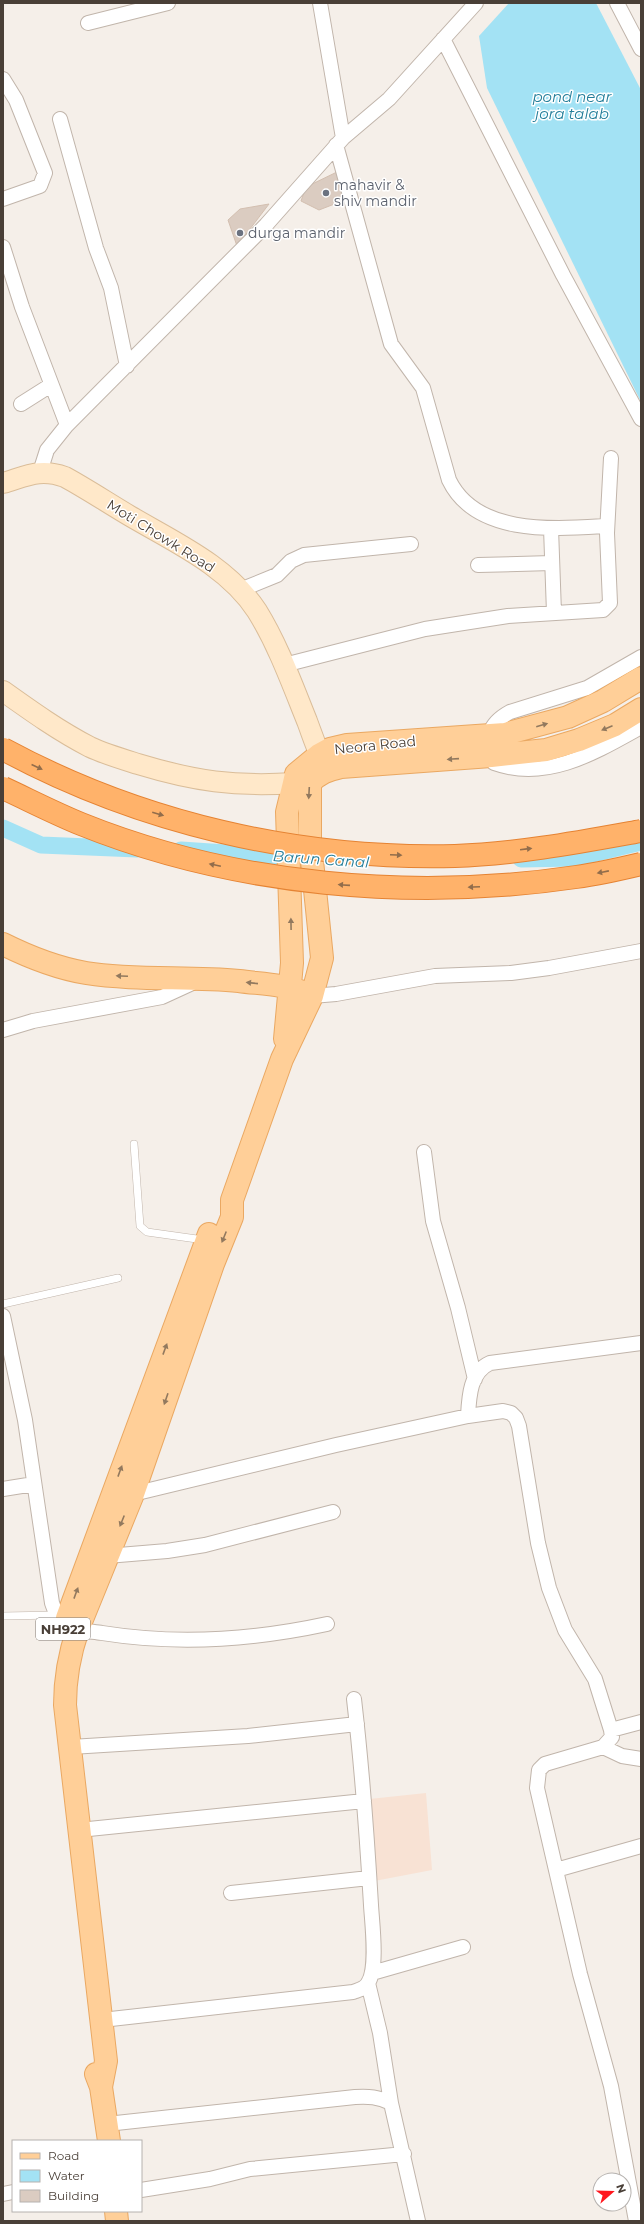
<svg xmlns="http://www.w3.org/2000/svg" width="644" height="2224" font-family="Montserrat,sans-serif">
	<rect width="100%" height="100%" fill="#f5efe9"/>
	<path fill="#f8e2d4" d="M426 1793 432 1870 364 1883 360 1800Z"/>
	<path fill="#a3e2f4" d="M509 3H596L641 90V402L487 88 479 36Z"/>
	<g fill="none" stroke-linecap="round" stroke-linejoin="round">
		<path stroke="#a3e2f4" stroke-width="17" d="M3 828 41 845 137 849
			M181 850 301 858
			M521 859 576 858 641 842"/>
	</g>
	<path fill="#dbccc1" stroke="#d3bfb0" d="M339 171 350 198 319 210 301 201 306 187Z
		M269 204 237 246 228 220 240 209Z"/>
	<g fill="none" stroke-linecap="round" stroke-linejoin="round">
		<g stroke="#c1b5ab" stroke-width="8">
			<path id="lane" d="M134 1144 140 1226 147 1232 204 1240
				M3 1304 118 1278
				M3 1616 56 1615"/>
		</g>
		<g stroke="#c1b5ab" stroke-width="16">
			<path id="street" d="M320 3 343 138
				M617 3 641 49
				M88 23 168 3
				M443 39 563 275 641 419
				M3 79 16 100 45 173 40 186 3 199
				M60 119 96 248 111 288 127 366
				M336 145 391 344 423 388 449 480C476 536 555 529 607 526
				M3 247 22 307 67 425
				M21 404 51 385
				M40 472 47 450 67 425 266 225 343 138 389 99 476 3
				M551 528 554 613
				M478 565 552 563
				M240 590 277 575 291 561 304 555 411 544
				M641 657 587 688 510 712C488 724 484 739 494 763 547 782 596 752 641 727
				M284 665 425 629 508 616 603 610 610 603 607 533 611 458
				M312 996 336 994 435 976 511 973 549 968 641 951
				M3 1030 33 1021 162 997 199 980
				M424 1152 433 1221 458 1308 475 1379
				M3 1316 25 1420 52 1603C55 1611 57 1618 64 1624 74 1631 91 1631 102 1633 177 1645 253 1640 327 1624
				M468 1416C469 1397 470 1372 490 1363L641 1343
				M3 1489 34 1484
				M133 1494 336 1445 468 1416 503 1411 511 1413 516 1418 519 1426 538 1543 549 1588 565 1630 595 1679 611 1730 612 1737 603 1747 545 1764 539 1770 537 1788 580 1974 611 2086 636 2221
				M107 1556 167 1551 205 1545 333 1512
				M611 1730 641 1722
				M71 1747 248 1736 357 1724
				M603 1747 622 1756 641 1759
				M79 1830 364 1801
				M556 1870 641 1846
				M231 1893 369 1878
				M372 1973 463 1947
				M368 1983 380 2033 391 2103
				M102 2020 353 1992C358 1990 365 1989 368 1983 378 1968 372 1923 371 1905 367 1836 362 1768 354 1699
				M107 2124 355 2097C369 2096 378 2097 391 2103L418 2221
				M141 2190 210 2179 250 2169 404 2154
				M3 2194 13 2192"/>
		</g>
		<g stroke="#dabd99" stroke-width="22">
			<path id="secondary" d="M3 483C27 476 40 468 65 477 87 489 108 503 130 516 174 542 228 566 257 611 278 645 292 684 307 721 313 737 318 753 326 768
				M3 691C31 711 59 731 90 747 105 754 122 759 138 764 194 781 235 787 294 783"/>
		</g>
		<g stroke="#eaa862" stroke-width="24">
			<path id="primary" d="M3 944C29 957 57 968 86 973 137 981 188 976 239 981 261 984 284 984 305 993
				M285 1039 292 963 287 812 294 783 296 774 319 755 330 749 347 745 505 734 568 717 603 701 641 678
				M67 1618 209 1234
				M96 2074 101 2087 109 2141
				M101 2087 106 2061 65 1705C65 1678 69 1655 78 1629L133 1494 213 1264 232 1217V1200L282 1059 312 996 322 958 310 841V783C319 773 328 770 341 767L491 756 546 750 579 740 615 725 641 709
				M116 2211 117 2221"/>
		</g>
		<use href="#lane" stroke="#fff" stroke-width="7"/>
		<use href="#street" stroke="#fff" stroke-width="14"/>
		<use href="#secondary" stroke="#ffe8c9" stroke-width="20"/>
		<use href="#primary" stroke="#ffcf98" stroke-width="22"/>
		<g stroke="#e58333" stroke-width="24" stroke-linecap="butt">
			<path id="highway-bridge" d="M3 749C140 823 298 860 455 856 517 854 580 842 641 831
				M3 788C29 800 54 813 81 824 235 886 413 901 576 877 598 874 620 869 641 864"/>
		</g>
		<use href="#highway-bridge" stroke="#ffb26a" stroke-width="22"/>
	</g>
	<defs><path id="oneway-solid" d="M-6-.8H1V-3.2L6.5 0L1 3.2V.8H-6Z"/></defs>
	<g fill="#92795e">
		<use href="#oneway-solid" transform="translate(542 725) rotate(-16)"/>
		<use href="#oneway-solid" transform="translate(607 728) rotate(157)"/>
		<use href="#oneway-solid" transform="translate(453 759) rotate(176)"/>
		<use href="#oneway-solid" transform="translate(309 793) rotate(93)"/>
		<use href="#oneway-solid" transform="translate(291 924) rotate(-91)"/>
		<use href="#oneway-solid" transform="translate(122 976) rotate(-178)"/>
		<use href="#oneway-solid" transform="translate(252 983) rotate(-174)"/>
		<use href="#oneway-solid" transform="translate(224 1237) rotate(112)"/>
		<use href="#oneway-solid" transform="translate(165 1349) rotate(-70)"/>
		<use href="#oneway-solid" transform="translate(166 1399) rotate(109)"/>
		<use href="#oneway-solid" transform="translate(120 1471) rotate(-70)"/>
		<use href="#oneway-solid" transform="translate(122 1521) rotate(112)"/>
		<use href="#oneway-solid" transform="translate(76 1593) rotate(-70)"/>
	</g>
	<g fill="#926d4b">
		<use href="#oneway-solid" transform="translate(37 767) rotate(25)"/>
		<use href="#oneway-solid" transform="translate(158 814) rotate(16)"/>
		<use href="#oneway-solid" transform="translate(526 849) rotate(-7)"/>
		<use href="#oneway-solid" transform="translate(396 855) rotate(3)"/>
		<use href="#oneway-solid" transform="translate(215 865) rotate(-168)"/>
		<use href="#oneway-solid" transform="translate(603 872) rotate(169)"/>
		<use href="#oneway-solid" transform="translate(344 885) rotate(-176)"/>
		<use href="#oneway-solid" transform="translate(474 887) rotate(177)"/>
	</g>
	<g fill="#6b7280" stroke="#fff" stroke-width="1.5">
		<circle cx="326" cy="193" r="4"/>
		<circle cx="240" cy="233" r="4"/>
	</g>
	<g text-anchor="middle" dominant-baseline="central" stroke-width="3" stroke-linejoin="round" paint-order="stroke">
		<rect fill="#fff" stroke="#807973" stroke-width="1" x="36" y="1618" width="54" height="22" rx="3"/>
		<g font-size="13" font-weight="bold" fill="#493f37">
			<text x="63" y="1629">NH922</text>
		</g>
		<g font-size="14" fill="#5b616d" stroke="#fff" text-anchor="start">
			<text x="334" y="185">mahavir &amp;<tspan x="334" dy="16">shiv mandir</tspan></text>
			<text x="248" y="233">durga mandir</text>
		</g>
		<g font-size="14" fill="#493f37" stroke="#fff">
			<text transform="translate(161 536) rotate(32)">Moti Chowk Road</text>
			<text transform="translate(375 745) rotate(-6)">Neora Road</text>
		</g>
		<g font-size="15" font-style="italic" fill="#247e9a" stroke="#fff">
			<text x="572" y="96">pond near<tspan x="572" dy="17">jora talab</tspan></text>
			<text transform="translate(321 859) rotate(4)">Barun Canal</text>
		</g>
	</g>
	<rect width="644" height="2224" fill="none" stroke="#493f37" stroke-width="8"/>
	<rect x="12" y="2140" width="130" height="72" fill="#ffffff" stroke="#b6b2af"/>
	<rect x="20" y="2153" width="20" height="6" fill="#ffcf98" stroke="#b6b2af"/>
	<text x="48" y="2160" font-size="12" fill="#493f37">Road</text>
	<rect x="20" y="2170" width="20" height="12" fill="#a3e2f4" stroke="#b6b2af"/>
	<text x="48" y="2180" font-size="12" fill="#493f37">Water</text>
	<rect x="20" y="2190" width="20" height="12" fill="#dbccc1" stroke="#b6b2af"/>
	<text x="48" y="2200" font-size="12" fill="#493f37">Building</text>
	<g transform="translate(612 2192) rotate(70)"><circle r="19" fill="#ffffff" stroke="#b6b2af"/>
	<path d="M0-3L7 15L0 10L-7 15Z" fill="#ff161d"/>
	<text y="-6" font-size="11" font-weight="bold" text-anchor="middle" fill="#493f37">N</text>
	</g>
</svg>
